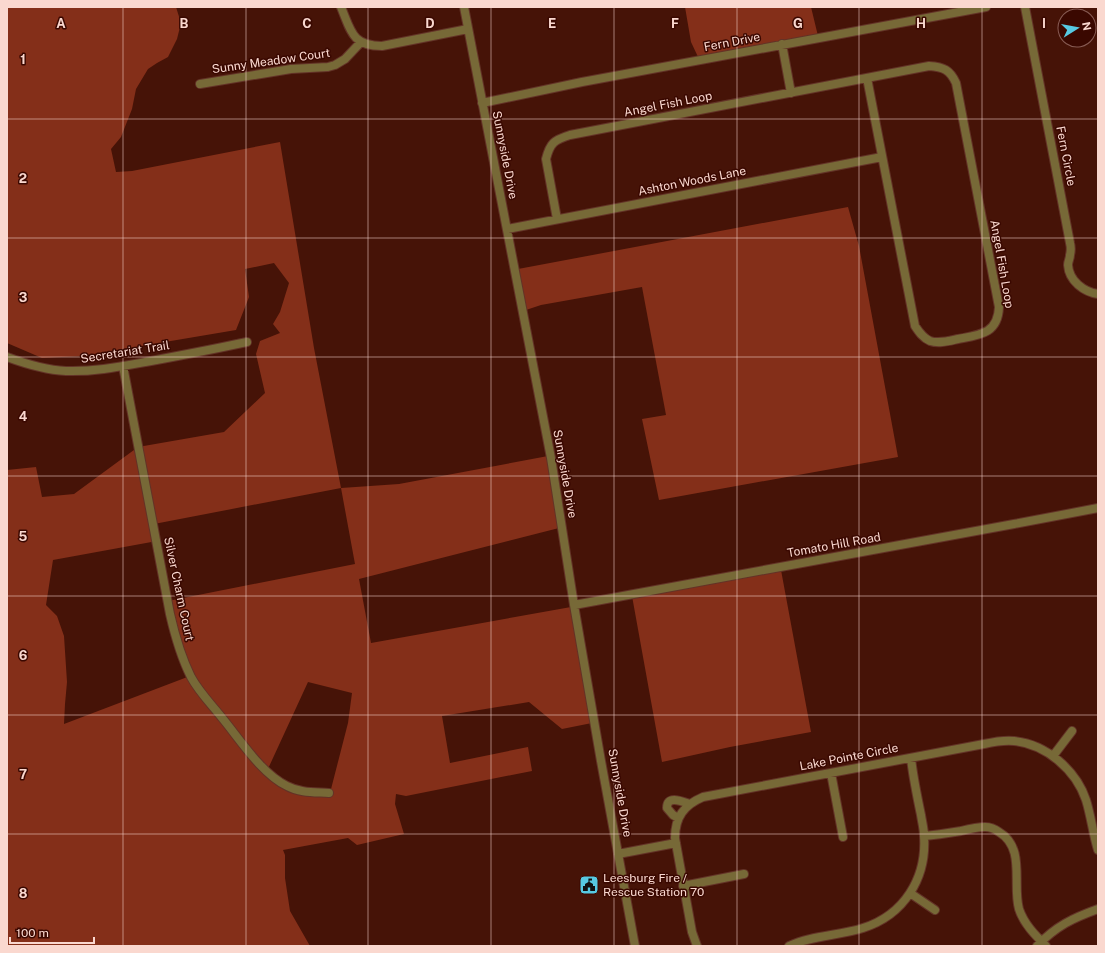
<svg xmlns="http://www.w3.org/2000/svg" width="1105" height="953" font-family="'Public Sans',sans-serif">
	<rect width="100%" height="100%" fill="#461307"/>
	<path fill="#842f19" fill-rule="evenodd" d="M7 7H176L181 23 177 39 168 57 157 63 148 69 136 89 132 109 121 137 111 149 116 172 132 171 280 142 314 348 341 488 399 484 548 456 559 528 359 579 371 643 571 607 592 723 562 729 529 702 442 716 450 763 528 747 532 771 406 796 396 794 395 804 404 834 357 845 348 838 283 850 285 855V878L290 911 310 946H7V470L36 467 42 497 74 494 138 447 224 432 265 393 256 354 260 341 280 333 273 324 280 312 289 283 274 263 245 269 249 297 236 330 82 356 42 358 7 343ZM341 488 355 564 168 601 190 676 64 724 65 704 67 682 64 636 57 616 46 605 53 560 157 541 154 524ZM308 682 352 693 348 723 330 793 287 786 267 771Z
		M685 7H811L818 36 699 59 691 42Z
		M848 207 859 246 898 457 659 500 642 419 666 415 642 287 541 305 526 310 518 269Z
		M781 570 811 732 730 747 662 762 632 596Z"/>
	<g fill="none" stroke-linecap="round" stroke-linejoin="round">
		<g stroke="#633327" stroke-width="10">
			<path id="minor" d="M341 7C351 31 352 46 382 46L468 29
				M464 7 551 458 574 605 601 761 635 946
				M1025 7 1070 243C1071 247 1071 251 1070 255 1070 259 1068 261 1068 265 1069 281 1084 292 1098 294
				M782 44 791 93
				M200 84 291 69 328 67 335 65 345 59 361 42
				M482 103 582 82 986 7
				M557 219 546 159C550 143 554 140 570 135L929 66C944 67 950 70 956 83L999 307C998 334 979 335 958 339 949 341 939 344 930 341 923 338 919 332 915 326L867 78
				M507 229 882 157
				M7 357C26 364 46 370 66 371 95 372 123 366 151 361 183 355 215 349 247 342
				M123 366 170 614C175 636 181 657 191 677 199 692 212 705 223 719 241 741 262 774 287 786 300 793 315 792 329 793
				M574 605 1014 524 1098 508
				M1053 756 1072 731
				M831 773 843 837
				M678 818 673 815 667 808C667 795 681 801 690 804
				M924 836C937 835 949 833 961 831 969 829 977 827 985 827 990 827 995 829 999 832 1026 848 1012 884 1019 909 1024 924 1035 935 1046 946
				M618 854 676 843
				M683 886 744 874
				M910 893 935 910
				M697 946 692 932 675 838C675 817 684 805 703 797L984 744C993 742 1004 740 1014 741 1046 744 1076 770 1086 800 1091 816 1093 834 1098 850
				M789 946C812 935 839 936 863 928 904 915 927 878 924 836 924 829 922 822 921 815 917 796 913 777 911 758
				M1037 946C1056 926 1073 918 1098 909"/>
		</g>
		<use href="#minor" stroke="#776937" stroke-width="8"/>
	</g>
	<path fill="none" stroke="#fad8cf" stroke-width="1" stroke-opacity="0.55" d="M123 7V946M246 7V946M368 7V946M491 7V946M614 7V946M737 7V946M859 7V946M982 7V946M7 119H1098M7 238H1098M7 357H1098M7 476H1098M7 596H1098M7 715H1098M7 834H1098"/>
	<defs>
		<g id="civic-square" transform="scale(1)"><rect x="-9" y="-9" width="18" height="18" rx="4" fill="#57c9e2" stroke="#3a0800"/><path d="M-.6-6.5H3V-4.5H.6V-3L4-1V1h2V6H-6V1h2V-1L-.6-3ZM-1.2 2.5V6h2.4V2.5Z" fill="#111"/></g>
	</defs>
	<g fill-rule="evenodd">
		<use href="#civic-square" x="589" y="885"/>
	</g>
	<g text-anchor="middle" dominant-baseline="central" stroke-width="3" stroke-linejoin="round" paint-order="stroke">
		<g font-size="12" fill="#fad8cf" stroke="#3a0800">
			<text transform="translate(732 42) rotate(-11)">Fern Drive</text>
			<text transform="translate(271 61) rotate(-8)">Sunny Meadow Court</text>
			<text transform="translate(668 104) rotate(-11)">Angel Fish Loop</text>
			<text transform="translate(505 155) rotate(79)">Sunnyside Drive</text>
			<text transform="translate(1066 156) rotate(79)">Fern Circle</text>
			<text transform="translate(692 181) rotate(-11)">Ashton Woods Lane</text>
			<text transform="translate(1002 264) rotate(80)">Angel Fish Loop</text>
			<text transform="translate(125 352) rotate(-9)">Secretariat Trail</text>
			<text transform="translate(565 474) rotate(80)">Sunnyside Drive</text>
			<text transform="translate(834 545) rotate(-10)">Tomato Hill Road</text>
			<text transform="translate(179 589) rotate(78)">Silver Charm Court</text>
			<text transform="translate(849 757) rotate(-11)">Lake Pointe Circle</text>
			<text transform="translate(620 793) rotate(80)">Sunnyside Drive</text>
		</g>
		<g font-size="12" fill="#fad8cf" stroke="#3a0800" text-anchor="start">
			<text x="603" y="878">Leesburg Fire /<tspan x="603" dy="14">Rescue Station 70</tspan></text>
		</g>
	</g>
	<g font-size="13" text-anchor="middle" font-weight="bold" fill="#fad8cf" stroke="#3a0800" stroke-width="3" stroke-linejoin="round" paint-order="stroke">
		<text x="61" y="28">A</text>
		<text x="184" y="28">B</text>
		<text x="307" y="28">C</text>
		<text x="430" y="28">D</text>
		<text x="552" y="28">E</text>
		<text x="675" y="28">F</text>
		<text x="798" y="28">G</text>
		<text x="921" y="28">H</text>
		<text x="1044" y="28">I</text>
		<text x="23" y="64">1</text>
		<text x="23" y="183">2</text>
		<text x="23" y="302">3</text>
		<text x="23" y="421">4</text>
		<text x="23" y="541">5</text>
		<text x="23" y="660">6</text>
		<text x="23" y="779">7</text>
		<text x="23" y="898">8</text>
	</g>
	<rect width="1105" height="953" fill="none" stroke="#fad8cf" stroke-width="16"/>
	<g transform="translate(1077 28) rotate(79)"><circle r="19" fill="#3a0800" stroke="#875b53"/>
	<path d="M0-3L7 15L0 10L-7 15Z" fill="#57c9e2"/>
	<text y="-6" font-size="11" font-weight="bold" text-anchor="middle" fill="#fad8cf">N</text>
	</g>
	<path d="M10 937v6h84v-6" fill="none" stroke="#fad8cf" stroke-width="2"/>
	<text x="16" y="937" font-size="12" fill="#fad8cf" stroke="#3a0800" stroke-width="3" paint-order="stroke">100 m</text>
</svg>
